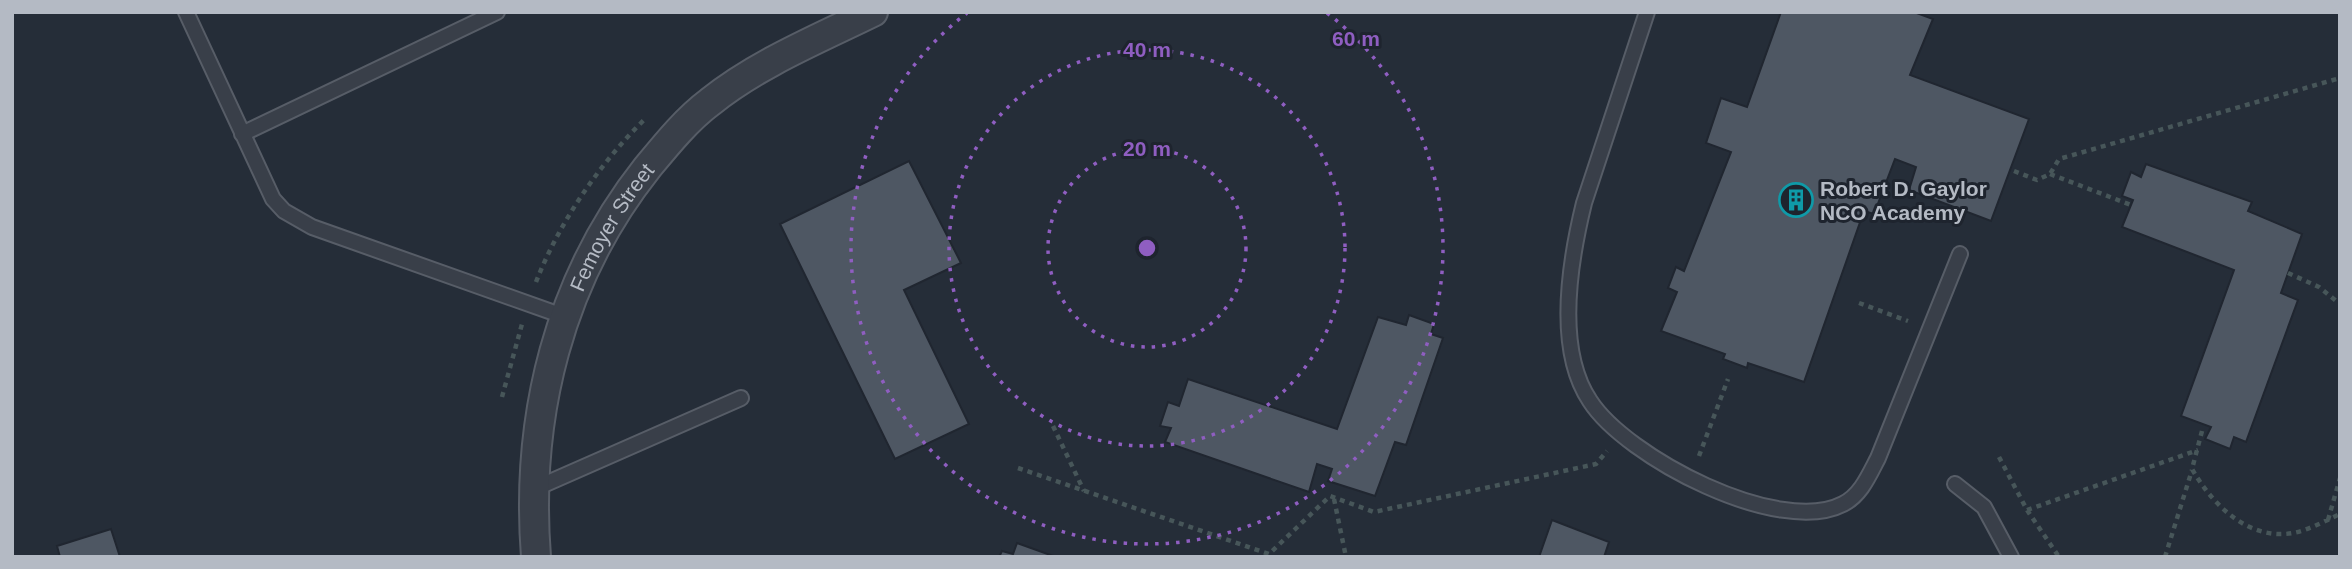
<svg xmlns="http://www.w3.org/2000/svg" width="2352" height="569" font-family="Arial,sans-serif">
	<rect width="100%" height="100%" fill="#252d38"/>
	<path fill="#4e5763" stroke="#202630" stroke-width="2" d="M1781 12H1914L1933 19 1910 75 2029 119 1991 221 1909 190 1916 167 1895 159 1874 214 1864 211 1804 382 1748 363 1747 368 1723 359 1725 354 1661 331 1677 292 1668 288 1676 267 1684 271 1731 152 1706 143 1721 98 1747 107Z
		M909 161 961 263 904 290 969 424 895 459 780 224Z
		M2146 164 2252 202 2248 211 2302 234 2281 293 2298 300 2246 442 2234 437 2230 449 2205 439 2211 427 2181 416 2234 270 2122 227 2133 200 2122 196 2131 172 2141 177Z
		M1409 315 1434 324 1431 334 1443 338 1406 445 1395 442 1375 496 1328 481 1332 469 1317 464 1309 492 1165 442 1171 428 1160 426 1168 402 1179 406 1188 379 1337 429 1378 317 1406 325Z
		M1552 520 1609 542 1604 557H1539Z
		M111 529 120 557H60L57 546Z
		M1017 543 1056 557H999L1002 551 1013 554Z"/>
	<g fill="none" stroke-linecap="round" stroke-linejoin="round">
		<g stroke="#575d67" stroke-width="18">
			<path id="lane" d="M186 12 273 199 284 211 312 227 563 316
				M1647 12 1584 203C1570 260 1555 349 1590 401 1626 457 1779 537 1843 504 1861 495 1869 475 1878 458L1960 254
				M242 134 497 12
				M1955 484 1984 507 2011 557
				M534 489 741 398"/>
		</g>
		<g stroke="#575d67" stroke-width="32">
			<g id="street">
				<path id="s1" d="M536 557C525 416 559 279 647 168 666 145 686 120 710 102 757 64 818 39 873 12"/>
			</g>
		</g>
		<path stroke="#475659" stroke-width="4.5" stroke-dasharray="5 5" stroke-linecap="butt" d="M2014 171 2037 180 2050 174 2059 159 2340 78
			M2050 174 2131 205
			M2288 273 2319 287 2340 304
			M536 282C559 223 599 164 645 119
			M1859 303 1908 321
			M502 397 522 324
			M1053 426 1084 491
			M2202 431 2192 469C2212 504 2248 541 2293 533 2309 530 2325 521 2340 514
			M1699 456 1728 379
			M1999 457 2027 510 2059 557
			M1018 468 1269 554 1330 496 1374 512 1596 464 1607 451
			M1334 499 1346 557
			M2027 510 2198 450
			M2328 520 2340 478
			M2165 557 2192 470"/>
		<use href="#lane" stroke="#393f49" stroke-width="14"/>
		<use href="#street" stroke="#393f49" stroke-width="28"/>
	</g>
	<g fill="none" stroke="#8f5ec1" stroke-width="3.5" stroke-dasharray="3.5 7">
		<circle cx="1147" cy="248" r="99"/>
		<circle cx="1147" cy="248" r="198"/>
		<path d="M1327 13A296 296 0 1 1 967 13"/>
	</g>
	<defs>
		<g id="building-ring" transform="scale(1.75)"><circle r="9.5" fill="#1e242e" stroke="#0f9aa8" stroke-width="1.5"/><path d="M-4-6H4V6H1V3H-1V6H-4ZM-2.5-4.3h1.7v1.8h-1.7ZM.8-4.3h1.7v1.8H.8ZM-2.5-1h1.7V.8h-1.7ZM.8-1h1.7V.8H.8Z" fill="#0f9aa8"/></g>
	</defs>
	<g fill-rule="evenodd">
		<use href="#building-ring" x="1796" y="200"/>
	</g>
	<g text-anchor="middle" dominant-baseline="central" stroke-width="6" stroke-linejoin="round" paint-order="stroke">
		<g font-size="21" font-weight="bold" fill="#b4bac4" stroke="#1e242e" text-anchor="start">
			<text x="1820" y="188">Robert D. Gaylor<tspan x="1820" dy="24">NCO Academy</tspan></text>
		</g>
		<g font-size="21" fill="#b4bac4" stroke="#1e242e">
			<text stroke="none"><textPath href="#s1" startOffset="345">Femoyer Street</textPath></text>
		</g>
	</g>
	<circle cx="1147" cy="248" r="10" fill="#8f5ec1" stroke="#1e242e" stroke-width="3.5"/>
	<g font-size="21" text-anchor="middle" font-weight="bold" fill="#8f5ec1" stroke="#1e242e" stroke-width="6" stroke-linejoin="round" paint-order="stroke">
		<text x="1356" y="46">60 m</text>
		<text x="1147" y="57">40 m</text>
		<text x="1147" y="156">20 m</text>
	</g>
	<rect width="2352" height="569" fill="none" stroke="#b4bac4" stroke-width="28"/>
</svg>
